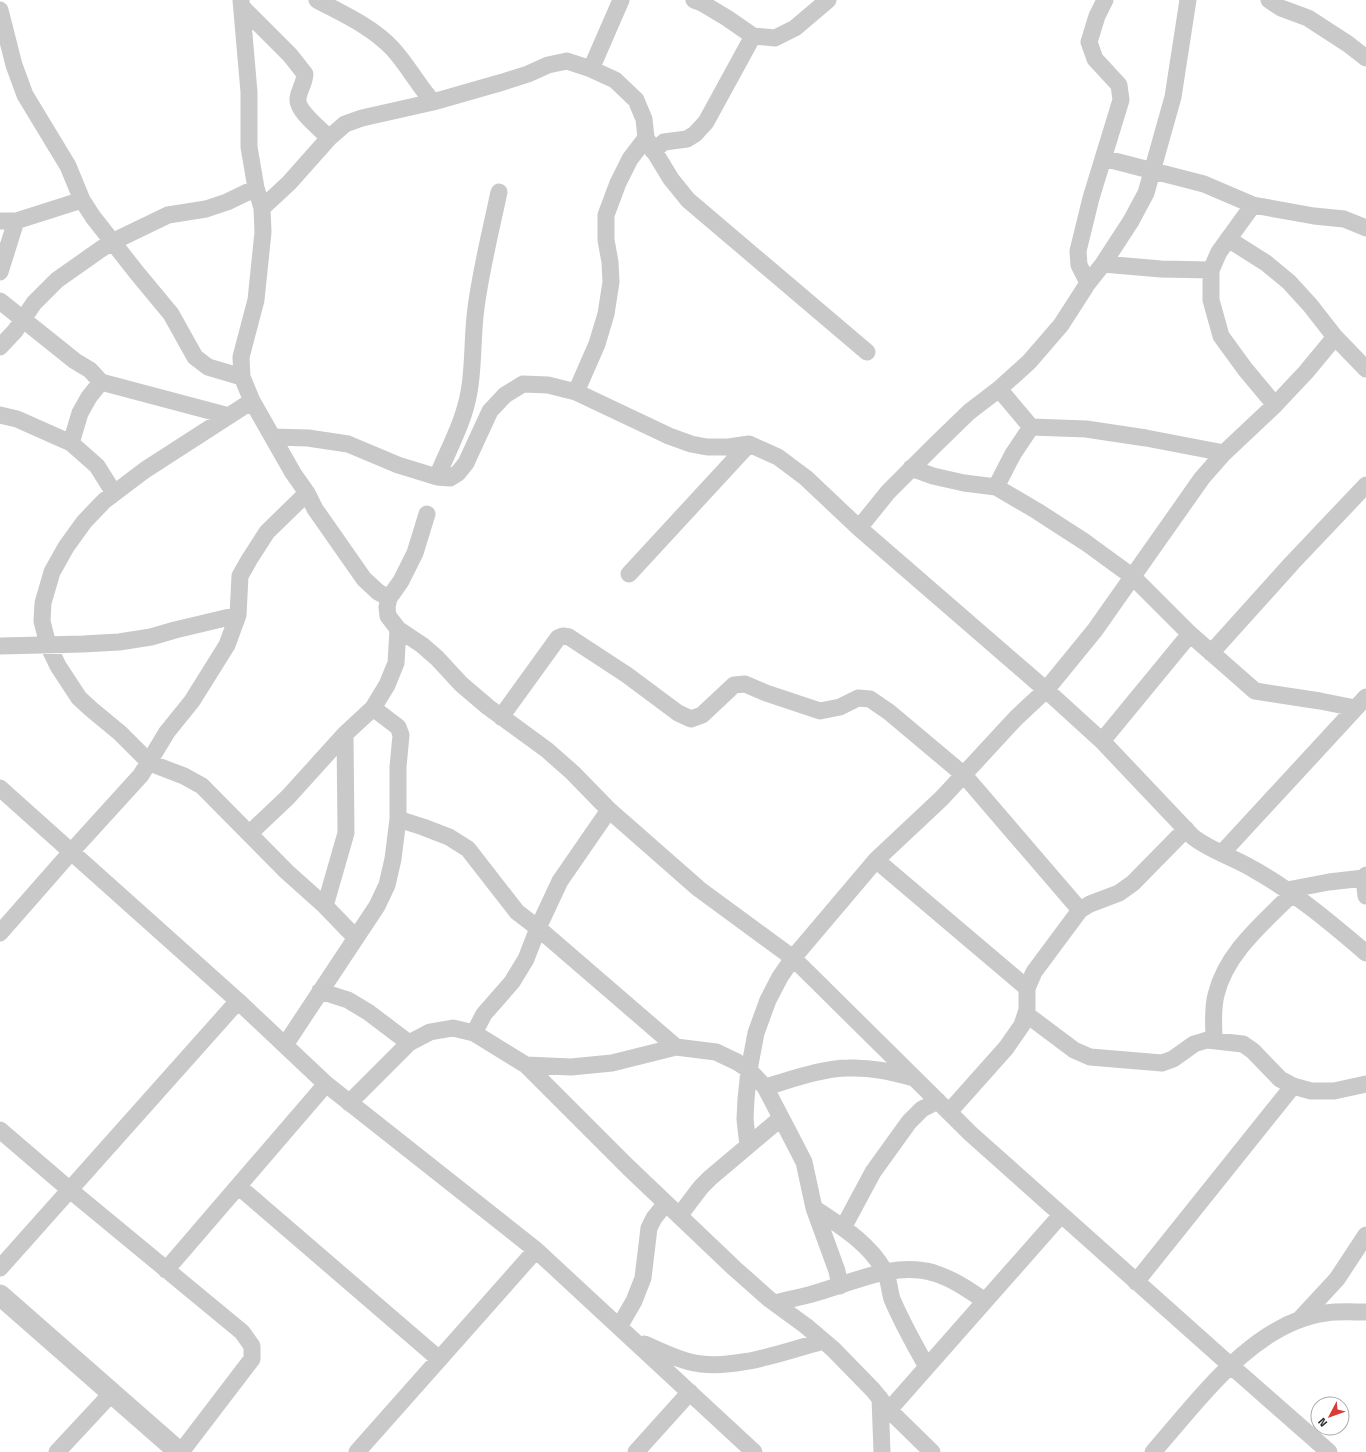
<svg xmlns="http://www.w3.org/2000/svg" width="1366" height="1452" font-family="'Titillium Web',sans-serif">
	<rect width="100%" height="100%" fill="#fff"/>
	<g fill="none" stroke-linecap="round" stroke-linejoin="round">
		<path stroke="#c9c9c9" stroke-width="17" d="M241 0 249 92V147L256 188 262 208 263 232 256 300 241 357 242 377 252 401 293 473 307 493 315 509 364 579 378 592 389 598
			M317 0C343 14 371 26 392 48 407 64 418 85 433 102
			M694 0 702 3 727 18 753 36 775 38 795 28 828 0
			M1269 0 1281 8 1308 18 1348 44 1366 58
			M242 7 290 55 305 74C304 85 299 90 298 98 296 111 321 129 329 138
			M0 10 14 65 25 95 68 166 82 200 93 217 137 273 171 314 195 357 208 367 242 377
			M591 69 621 0
			M653 151 664 142 687 139 695 134 706 122 753 36
			M1103 158 1204 184 1253 205 1314 216 1344 219 1366 228
			M1253 205 1219 252 1211 270V300L1221 336 1245 369 1275 405
			M262 208 289 183 329 138 345 124 362 118 433 102 503 82 528 74 548 65 567 61 591 69 615 80 636 100 644 119 646 138 671 179 688 200 867 352
			M0 221H16L82 200
			M1228 239 1266 263 1289 282 1310 305 1335 337 1366 369
			M1103 264 1161 269 1211 270
			M0 272 16 221
			M1088 283 1079 265 1078 251 1091 198 1121 100 1119 85 1095 59 1089 42 1097 16 1105 0
			M0 301 75 361 90 370 101 382 229 416
			M0 347 15 331 34 303 57 280 101 249 112 242 168 215 206 209 227 202 256 188
			M999 389 1031 427 1086 429 1146 438 1224 453
			M576 392 597 344 606 314 611 282 610 262 606 240V215L618 183 630 159 646 138
			M252 401 145 470 104 501 84 522 66 547 52 572 43 603 42 621 48 645 58 666 79 698 91 709 120 733 150 763 184 776 202 786 287 872 325 906 355 937
			M0 415 17 419 71 443 97 466 114 493
			M273 437 308 438 348 444 398 465 437 477 450 478 458 473 466 463 490 411 505 395 523 384 548 385 576 392 669 436 691 444 707 447H729L749 444 778 457 806 478 859 528 1046 690 1102 741 1193 837C1211 851 1233 857 1253 869 1294 892 1331 923 1366 953
			M71 443 80 413 89 397 101 382
			M911 468 933 476 964 483 996 487 1037 511 1085 542 1133 577 1190 634 1255 691 1320 701 1355 708
			M437 477C448 450 464 422 469 392 474 365 472 336 476 308 481 269 491 230 499 192
			M996 487 1013 454 1031 427
			M427 514 415 553 401 581 389 598 387 607 388 616 398 629 422 645 437 658 461 684 488 707 547 750 573 773 609 810 699 889 793 958 971 1134 1230 1365 1329 1452
			M859 528 888 492 936 444 969 412 999 389 1029 362 1061 325 1088 283 1103 264 1131 221 1146 193 1173 97 1188 0
			M629 574 749 444
			M0 646 83 644 119 642 151 637 175 630 238 615
			M1211 653 1292 563 1366 485
			M501 717 558 638 563 636 569 637 627 675 678 713 691 719 702 715 734 685 745 684 766 693 820 711 840 707 858 698 870 699 889 712 964 775 1080 910
			M1102 741 1190 634
			M0 788 238 1001 326 1084 536 1250 754 1452
			M398 819 423 827 449 837 468 849 517 912 538 928 676 1047
			M250 833 288 797 345 734 373 708 387 685 396 663 398 629
			M1222 853 1366 697
			M876 860 1027 988
			M1364 878 1366 896
			M1287 890 1329 882 1364 878 1366 875
			M325 906 346 833 345 734
			M0 933 71 852 141 775 167 732 192 701 227 645 238 615 240 576 249 560 267 532 307 493
			M320 991 348 1000 368 1012 409 1043
			M1026 1014 1074 1050 1090 1057 1162 1063 1173 1059 1194 1044 1207 1040 1243 1044 1253 1051 1280 1079 1293 1086 1311 1091H1334L1366 1084
			M474 1033 484 1014 512 982 526 959 538 928 560 881 609 810
			M1214 1041C1214 1027 1212 1010 1216 995 1226 953 1263 923 1292 894
			M285 1045 377 906 387 885 393 859 398 819V767L401 735 398 727 373 708
			M526 1065 628 1167 734 1268 769 1299 806 1326 833 1349 873 1390 889 1410 932 1452
			M765 1087C790 1080 823 1068 848 1068 871 1067 892 1072 914 1078
			M349 1103 409 1043 430 1032 453 1028 474 1033 526 1065 571 1067 612 1063 676 1047 716 1052 737 1062 749 1070 765 1087 788 1131 804 1162 814 1208 837 1271 840 1286
			M949 1112 1006 1048 1022 1025 1027 1010V988L1034 972 1080 910 1090 904 1119 893 1133 883 1186 829
			M0 1130 70 1190 242 1332 252 1346V1359L181 1452
			M748 1146 745 1119 746 1099 749 1070 756 1033 768 1000 780 977 793 958 876 860 942 798 1016 718 1046 690 1095 630 1202 478 1224 453 1275 405 1306 372 1335 337
			M238 1186 439 1359
			M814 1208C839 1225 868 1242 884 1270 889 1277 889 1290 892 1299 902 1323 914 1344 927 1367
			M679 1216 701 1187 710 1178 781 1118
			M843 1228 873 1172 909 1122 922 1109 938 1101
			M0 1268 238 1001
			M166 1270 326 1084
			M1136 1282 1293 1086
			M775 1303C790 1299 807 1296 822 1291 858 1280 896 1262 934 1273 953 1279 969 1290 985 1301
			M1299 1320 1337 1279 1366 1235
			M619 1327 634 1301 643 1278 649 1228 654 1218 666 1203
			M644 1344C659 1350 674 1358 690 1362 730 1372 784 1352 823 1341
			M880 1398 882 1452
			M889 1410 1061 1215
			M57 1452 111 1394
			M357 1452 536 1250
			M636 1452 690 1392
			M1153 1452C1198 1401 1254 1322 1326 1313 1339 1311 1353 1312 1366 1312"/>
		<path stroke="#c9c9c9" stroke-width="21" d="M0 1295 179 1452"/>
	</g>
	<g transform="translate(1330 1416) rotate(229)"><circle r="19" fill="#ffffff" stroke="#ababab"/>
	<path d="M0-3L7 15L0 10L-7 15Z" fill="#d93c37"/>
	<text y="-6" font-size="11" font-weight="bold" text-anchor="middle" fill="#2c2c2c">N</text>
	</g>
</svg>
